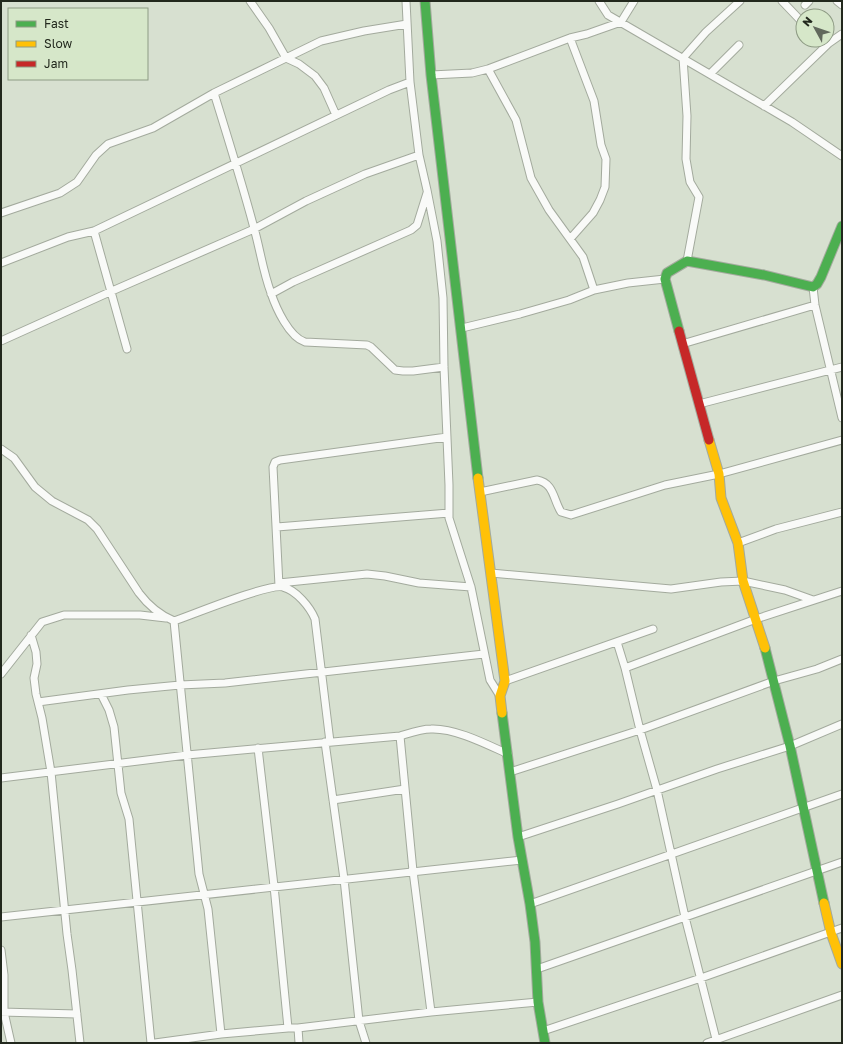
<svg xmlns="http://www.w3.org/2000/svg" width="843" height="1044" font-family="'Golos Text',sans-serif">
	<rect width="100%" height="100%" fill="#d7e0d0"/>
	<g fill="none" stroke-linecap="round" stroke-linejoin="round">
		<g stroke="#a3aa9d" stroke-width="9">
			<path id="street" d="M250 1 269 28 286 58 299 64 315 76 324 88 336 115
				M406 1 410 82 419 155 427 190 437 241 443 298 444 367 449 485V518L471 587 490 680 500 696
				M599 1 608 15 792 122 842 156
				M782 1 803 23
				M837 1 842 5
				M805 5 809 1
				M570 38 594 101 601 145 606 159 605 187 600 200 593 213 570 239
				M820 40 826 46
				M488 69 516 120 531 178 549 210 583 257 594 290
				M710 74 739 45
				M431 75 472 73 488 69 570 38 587 34 621 22 634 1
				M214 93C228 138 242 183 254 228 260 249 263 272 271 293 276 308 289 337 305 342L367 345 371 347 395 370 403 371H413L444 367
				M764 106 829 43 842 34
				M1 213 60 193 77 182 96 155 108 144 153 128 214 93 286 58 321 41 364 31 407 24
				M94 231 127 349
				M687 261 699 197 690 182 686 159 687 116 683 58 706 32 740 1
				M1 263 68 237 94 231 389 90 410 82
				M813 287 815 305 842 418
				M271 294 293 282 411 230 417 225 427 193
				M462 328 520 314 569 300 594 290 628 283 665 279
				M1 341 112 291 254 229 306 201 365 174 419 155
				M682 344 815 305
				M699 404 842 367
				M1 449 14 458 35 487 52 501 88 520 97 529 139 593C148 605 160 615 174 621 192 615 269 583 283 587 296 590 310 607 315 619L330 742
				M480 492 537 480C554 483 553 499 561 512L571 515 665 485 719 474 842 440
				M277 527 449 513
				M738 543 776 529 842 512
				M491 573 671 589 721 582 743 581 785 590 813 600
				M279 583 367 574 385 576 419 583 471 587
				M279 586 273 467 275 462 280 460 447 437
				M174 621 199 874 208 909 221 1034
				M31 635 36 652 37 664 34 678 36 694 42 718 51 772 67 934 72 970 80 1043
				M617 642 625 668
				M1 674 42 622 64 615H140L166 618
				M505 681 653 629
				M101 694 109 710 114 727 121 793 129 819 151 1043
				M38 702 128 690 180 685 225 683 484 654
				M400 736 413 871 431 1012
				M325 742 344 879 359 1021 366 1043
				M258 748 274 886 288 1028
				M510 772 640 730 774 681 817 669 842 659
				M1 778 187 755 400 736C410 733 421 729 431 729 455 728 486 744 508 754
				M333 800 405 789
				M518 837 618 804 717 769 790 746 842 724
				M530 904 842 794
				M1 917 522 860
				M1 950 4 975V1012L11 1043
				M537 969 842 862
				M1 1012 77 1014
				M298 1028 299 1043
				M543 1031 701 978 842 928
				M155 1043 221 1034 288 1028H298L431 1012 538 1002
				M707 1043 842 995
				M717 1043 685 917 657 790 640 730 625 668 756 619 842 591"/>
		</g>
		<g stroke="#a3aa9d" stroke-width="11">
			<path id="fast" d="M425 1 431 75 478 478
				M679 331 665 279 667 273 687 261 764 275 813 287 817 284 821 277 842 226
				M765 648 790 746 824 903
				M502 713 518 837 530 904 535 942 538 1002 545 1043"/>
		</g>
		<g stroke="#a3aa9d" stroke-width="11">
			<path id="slow" d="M709 440 719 474 721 498 738 543 743 581 765 648
				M478 478 505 681 500 696 502 713
				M824 903 831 933 842 964"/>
		</g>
		<g stroke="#a3aa9d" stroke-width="11">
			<path id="jam" d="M679 331 709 440"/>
		</g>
		<use href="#street" stroke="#f9faf8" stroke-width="7"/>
		<use href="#fast" stroke="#4caf50" stroke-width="9"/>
		<use href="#slow" stroke="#ffc107" stroke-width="9"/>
		<use href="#jam" stroke="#c62828" stroke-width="9"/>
	</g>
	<rect width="843" height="1044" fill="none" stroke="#22281d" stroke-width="4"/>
	<rect x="8" y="8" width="140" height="72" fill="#d6e7c9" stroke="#8e9b84"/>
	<rect x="16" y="21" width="20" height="6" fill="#4caf50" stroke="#8e9b84"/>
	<text x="44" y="28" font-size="12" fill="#22281d">Fast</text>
	<rect x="16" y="41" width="20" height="6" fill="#ffc107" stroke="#8e9b84"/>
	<text x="44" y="48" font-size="12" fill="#22281d">Slow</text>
	<rect x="16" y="61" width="20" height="6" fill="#c62828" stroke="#8e9b84"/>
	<text x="44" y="68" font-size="12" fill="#22281d">Jam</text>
	<g transform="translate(815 28) rotate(310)"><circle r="19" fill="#d6e7c9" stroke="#8e9b84"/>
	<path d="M0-3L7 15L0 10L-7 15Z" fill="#61685c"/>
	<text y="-6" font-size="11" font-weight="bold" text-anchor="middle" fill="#22281d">N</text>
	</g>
</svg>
